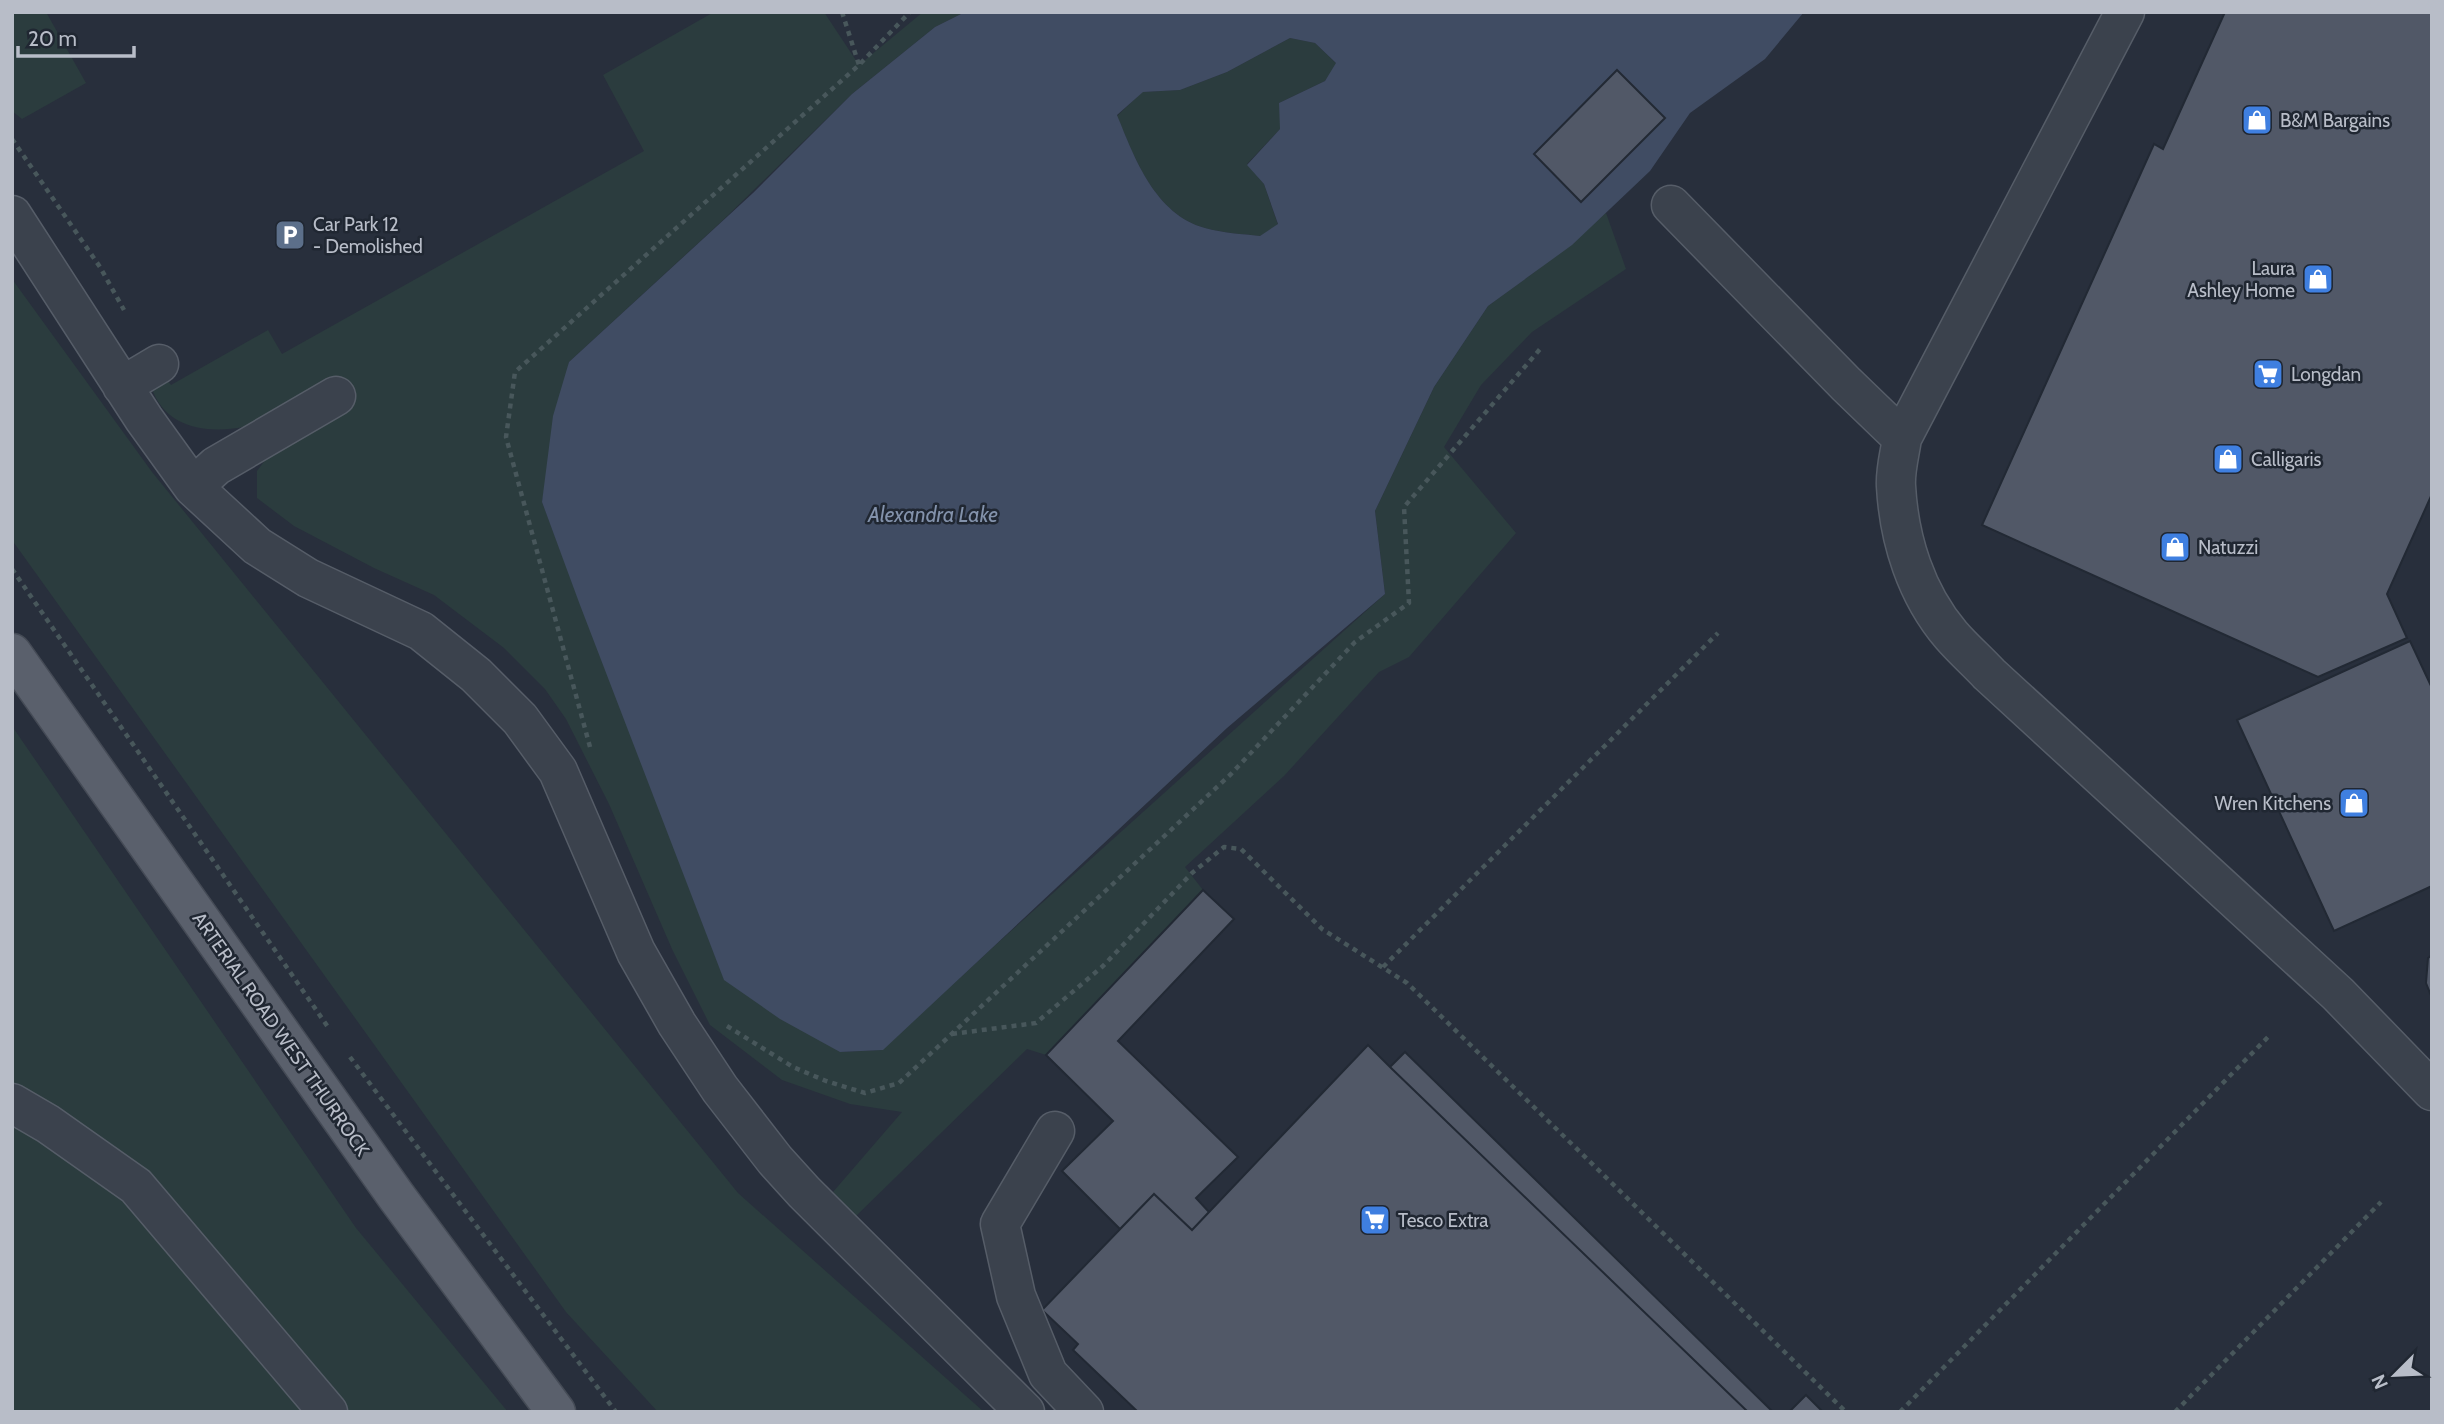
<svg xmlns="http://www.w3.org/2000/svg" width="2444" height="1424" font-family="Cabin,sans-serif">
	<rect width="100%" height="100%" fill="#282f3c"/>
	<path fill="#2b3c3e" d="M12 12H46L86 83 22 119 12 111Z
		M714 12H824L859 65 923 12H965L935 27 852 94 721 222 569 362 542 502 724 979 840 1052 882 1050 991 949 1385 594 1375 511 1434 387 1488 306 1536 271 1606 213 1626 269 1532 332 1481 385 1444 447 1516 533 1409 657 1379 672 1284 776 1185 867 1203 890 1046 1055 1027 1049 856 1216 833 1192 902 1112 850 1104 782 1080 710 1025 672 949 609 804 566 719 545 689 504 648 434 595 374 568 294 526 257 498V471L281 439 354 406 339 378C316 392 294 409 270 421 262 425 252 425 244 427 206 434 164 428 151 386L167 380 171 385 268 330 282 354 644 151 603 75Z
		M1290 38 1315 43 1337 64 1325 81 1279 103 1281 128 1247 164 1264 184 1278 225 1260 236C1242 234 1223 233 1205 228 1155 214 1135 159 1117 116L1142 92 1180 90 1227 72Z
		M12 279 152 472 738 1193 984 1412H658L566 1312 12 540Z
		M12 726 356 1228 508 1412H12Z"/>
	<path fill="#404c63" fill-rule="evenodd" d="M965 12H1804L1765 59 1690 113 1650 171 1572 245 1488 306 1434 387 1375 511 1385 594 1227 728 883 1050 840 1052 780 1019 724 980 580 605 542 502 553 416 569 362 753 193 852 94 935 27ZM1290 38 1315 43 1336 63 1325 81 1279 103 1280 129 1247 165 1264 184 1278 224 1260 236C1242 234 1223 233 1205 228 1155 214 1135 159 1117 115L1143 92 1180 90 1227 72Z"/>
	<path fill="#515867" stroke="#222934" stroke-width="2" d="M2225 12H2432V494L2387 594 2407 638 2318 677 1982 525 2154 144 2163 149Z
		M1617 70 1665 118 1581 202 1534 154Z
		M2410 641 2432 688V886L2334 931 2237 720Z
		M1203 890 1234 919 1118 1041 1238 1157 1196 1198 1209 1212 1192 1230 1154 1194 1120 1229 1062 1171 1113 1121 1046 1055Z
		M2432 955V998L2426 983 2428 958Z
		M1368 1045 1390 1067 1748 1412H1138L1073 1350 1078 1344 1042 1310 1154 1194 1192 1230Z
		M1405 1052 1773 1412H1748L1390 1067Z
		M1806 1395 1823 1412H1789Z"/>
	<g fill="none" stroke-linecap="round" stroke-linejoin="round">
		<g stroke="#565d68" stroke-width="41">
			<path id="minor" d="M2125 12 1902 438C1900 453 1895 470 1896 486 1899 540 1916 594 1951 635 1963 649 1977 661 1989 674L2338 994 2432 1091
				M1671 205 1846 384 1902 438
				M12 215 144 419 193 487 257 546 308 578 421 631 476 675 520 719 558 771 636 952 677 1024 720 1089 775 1160 804 1192 1025 1412
				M122 386 159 364
				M193 487 216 466 336 396
				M12 1103 48 1124 136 1186 328 1412
				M1055 1131 1000 1224 1016 1296 1048 1374 1084 1412"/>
		</g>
		<g stroke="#454b56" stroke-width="41">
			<path id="major" d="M12 653 396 1196 556 1412"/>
		</g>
		<path stroke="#48575b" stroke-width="4.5" stroke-dasharray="5 5" stroke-linecap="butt" d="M842 12 859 65
			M12 139 100 267 124 310
			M12 569 330 1030
			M590 747 506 437 515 372 859 65 910 12
			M1383 967 1718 633
			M727 1026 793 1067 826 1081 865 1093 899 1083 1231 774 1355 642 1409 603 1404 507 1541 348
			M952 1034 1036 1023 1103 966 1192 873 1224 847 1241 849 1322 929 1407 983 1846 1412
			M350 1057 616 1412
			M1900 1412 2268 1037
			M2175 1412 2381 1202"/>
		<use href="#minor" stroke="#3b424d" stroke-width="38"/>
		<use href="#major" stroke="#5a606c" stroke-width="38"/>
	</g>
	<defs>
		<g id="shop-square" transform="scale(1.575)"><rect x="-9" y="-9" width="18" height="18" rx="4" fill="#3f7fe0" stroke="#202732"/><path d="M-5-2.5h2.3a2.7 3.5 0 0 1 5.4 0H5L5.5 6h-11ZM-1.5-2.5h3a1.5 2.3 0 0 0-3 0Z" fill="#fff"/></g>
		<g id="parking-square" transform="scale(1.575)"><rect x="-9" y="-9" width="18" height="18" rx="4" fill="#5c6f8a" stroke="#202732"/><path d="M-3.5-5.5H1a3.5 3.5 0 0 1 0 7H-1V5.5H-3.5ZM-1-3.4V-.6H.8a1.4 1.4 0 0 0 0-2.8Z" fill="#fff"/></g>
		<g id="supermarket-square" transform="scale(1.575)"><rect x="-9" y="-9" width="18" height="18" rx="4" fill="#3f7fe0" stroke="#202732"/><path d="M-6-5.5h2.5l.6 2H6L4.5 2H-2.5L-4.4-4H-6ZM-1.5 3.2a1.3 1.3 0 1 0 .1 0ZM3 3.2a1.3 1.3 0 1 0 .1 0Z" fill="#fff"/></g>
	</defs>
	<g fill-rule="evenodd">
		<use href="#shop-square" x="2257" y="120"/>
		<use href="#parking-square" x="290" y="235"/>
		<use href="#shop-square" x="2318" y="279"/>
		<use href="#supermarket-square" x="2268" y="374"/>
		<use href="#shop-square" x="2228" y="459"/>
		<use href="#shop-square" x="2175" y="547"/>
		<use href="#shop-square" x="2354" y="803"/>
		<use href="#supermarket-square" x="1375" y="1220"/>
	</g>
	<g text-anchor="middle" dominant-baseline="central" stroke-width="5" stroke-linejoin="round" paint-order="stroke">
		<g font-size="19" fill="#b8bdc8" stroke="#202732" text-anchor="start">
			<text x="2280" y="120">B&amp;M Bargains</text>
			<text x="313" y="224">Car Park 12<tspan x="313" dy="22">- Demolished</tspan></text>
			<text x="2295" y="268" text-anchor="end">Laura<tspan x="2295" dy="22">Ashley Home</tspan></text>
			<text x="2291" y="374">Longdan</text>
			<text x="2251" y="459">Calligaris</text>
			<text x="2198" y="547">Natuzzi</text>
			<text x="2331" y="803" text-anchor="end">Wren Kitchens</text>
			<text x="1398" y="1220">Tesco Extra</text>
		</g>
		<g font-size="19" fill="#b8bdc8" stroke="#202732">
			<text transform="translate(281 1034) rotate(55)">ARTERIAL ROAD WEST THURROCK</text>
		</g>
		<g font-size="21" font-style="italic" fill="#8392ab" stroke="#202732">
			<text x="933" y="514">Alexandra Lake</text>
		</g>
	</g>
	<rect width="2444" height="1424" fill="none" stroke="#b8bdc8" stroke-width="28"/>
	<g transform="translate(2395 1375) rotate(246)" stroke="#202732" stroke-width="5" paint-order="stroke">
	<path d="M0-5L12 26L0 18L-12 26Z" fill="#b8bdc8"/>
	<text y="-10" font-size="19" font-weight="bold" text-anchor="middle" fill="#b8bdc8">N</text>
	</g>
	<path d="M18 46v10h116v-10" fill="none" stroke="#b8bdc8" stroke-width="3.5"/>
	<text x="28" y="46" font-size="21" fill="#b8bdc8" stroke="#202732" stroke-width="5" paint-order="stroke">20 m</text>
</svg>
